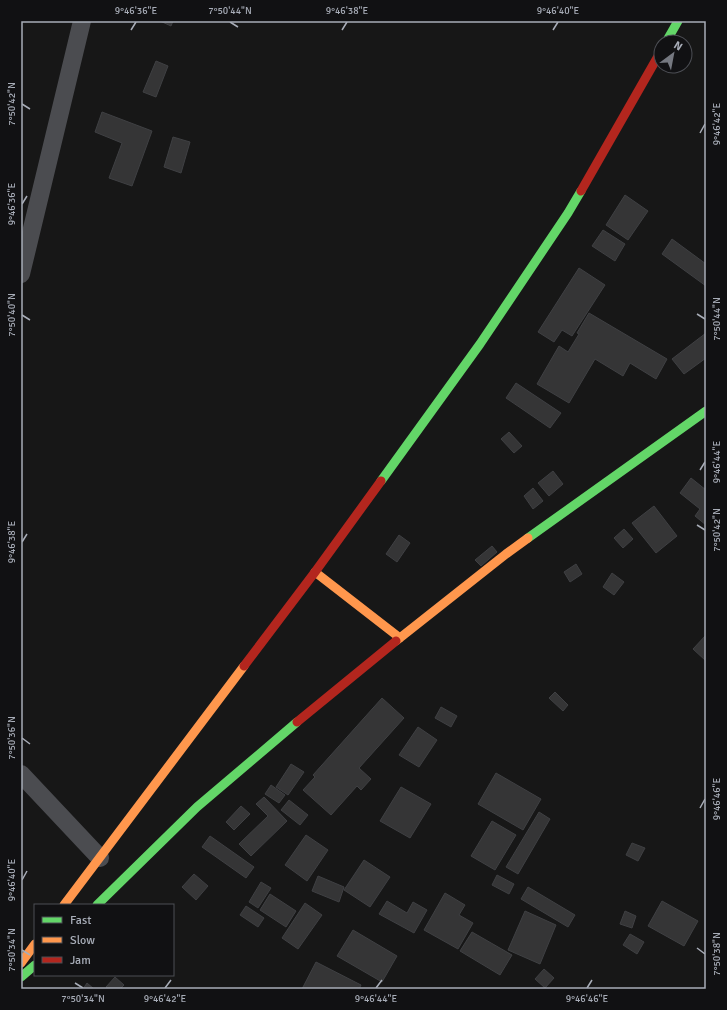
<svg xmlns="http://www.w3.org/2000/svg" width="727" height="1010" font-family="Signika,sans-serif">
	<rect width="100%" height="100%" fill="#171717"/>
	<path fill="#353536" stroke="#3f4043" d="M160 21H173L171 26Z
		M156 61 168 66 156 97 143 92Z
		M102 112 152 131 132 186 109 178 122 143 95 132Z
		M173 137 190 142 181 173 164 167Z
		M625 195 648 211 628 240 606 225Z
		M603 230 625 244 615 261 592 246Z
		M672 239 706 264V286L662 254Z
		M579 268 605 285 572 336 562 330 554 342 538 332Z
		M589 313 667 359 656 379 630 363 623 376 595 359 569 403 537 384 559 346 568 352 579 334 577 333Z
		M706 333V358L684 374 672 359Z
		M516 383 561 413 550 428 506 398Z
		M509 432 522 446 514 453 501 439Z
		M553 471 563 484 549 496 538 483Z
		M691 478 706 490V525L695 516 700 509 680 493Z
		M533 488 543 501 533 509 524 496Z
		M654 506 677 536 656 553 632 523Z
		M624 529 633 539 623 548 614 538Z
		M399 535 410 543 397 562 386 554Z
		M492 546 497 552 481 566 475 560Z
		M576 564 582 574 570 582 564 572Z
		M612 573 624 582 614 595 603 587Z
		M706 635V661L693 649Z
		M555 692 568 705 563 711 549 698Z
		M382 698 404 718 359 768 371 779 361 790 357 786 331 815 303 790 315 777 313 775Z
		M441 707 457 716 451 727 435 718Z
		M418 727 437 740 419 767 399 755Z
		M291 764 304 772 288 795 276 787Z
		M496 773 541 799 523 830 478 804Z
		M271 785 285 795 279 803 265 794Z
		M401 787 431 804 410 838 380 821Z
		M264 797 287 821 251 856 239 844 268 816 256 804Z
		M289 800 308 815 300 825 281 810Z
		M241 806 250 814 234 830 226 822Z
		M539 812 550 819 518 874 506 867Z
		M492 821 516 835 495 870 471 856Z
		M306 835 328 850 307 881 285 865Z
		M210 836 254 867 246 878 202 847Z
		M632 843 645 848 638 861 626 855Z
		M364 860 390 877 370 907 344 890Z
		M194 874 208 886 196 900 182 887Z
		M497 875 514 884 509 894 492 885Z
		M318 876 344 887 339 902 312 891Z
		M261 882 271 888 258 908 249 902Z
		M528 887 575 915 568 927 521 899Z
		M445 893 465 905 459 915 473 923 458 949 424 930Z
		M270 894 296 911 286 927 260 910Z
		M387 901 407 913 413 902 427 910 414 933 379 914Z
		M662 901 698 921 684 946 648 926Z
		M305 903 322 915 298 949 282 938Z
		M246 906 264 918 258 927 240 915Z
		M525 911 556 925 540 964 508 950Z
		M625 911 636 916 632 928 620 924Z
		M353 930 397 956 382 982 337 956Z
		M472 932 512 955 500 975 460 951Z
		M630 934 644 942 637 954 623 945Z
		M316 962 361 985 359 989H302Z
		M544 969 554 978 545 988 535 979Z
		M115 977 124 985 120 989H109L106 987Z
		M87 983 94 989H83Z"/>
	<g fill="none" stroke-linecap="round" stroke-linejoin="round">
		<path stroke="#4b4c50" stroke-width="18" d="M21 274 82 21
			M21 774 100 858"/>
		<path stroke="#63d668" stroke-width="9" d="M666 42 678 21
			M381 481 480 344 568 213 581 191
			M528 538 706 411
			M97 905 197 807 297 722
			M21 977 35 965"/>
		<path stroke="#ff974d" stroke-width="9" d="M315 572 400 638
			M396 641 506 554 528 538
			M64 905 244 666
			M21 963 35 944"/>
		<path stroke="#b3261e" stroke-width="9" d="M581 191 661 51
			M244 666 315 572 381 481
			M297 722 396 641"/>
	</g>
	<path fill="none" stroke="#a8adb8" stroke-width="1.5" d="M230 22 238 27M131 30 136 22M342 30 347 22M553 30 558 22M22 104 30 109M700 133 705 124M22 204 27 196M697 314 705 319M22 315 30 320M700 470 705 462M697 525 705 530M22 542 27 534M22 738 30 744M700 808 705 799M22 880 27 871M697 948 705 954M22 950 30 955M75 983 83 988M165 988 171 980M376 988 382 980M587 988 592 980"/>
	<rect width="727" height="1010" fill="none" stroke="#111113" stroke-width="44"/>
	<rect x="34" y="904" width="140" height="72" fill="#111113" stroke="#4d4f55"/>
	<rect x="42" y="917" width="20" height="6" fill="#63d668" stroke="#4d4f55"/>
	<text x="70" y="924" font-size="12" fill="#a8adb8">Fast</text>
	<rect x="42" y="937" width="20" height="6" fill="#ff974d" stroke="#4d4f55"/>
	<text x="70" y="944" font-size="12" fill="#a8adb8">Slow</text>
	<rect x="42" y="957" width="20" height="6" fill="#b3261e" stroke="#4d4f55"/>
	<text x="70" y="964" font-size="12" fill="#a8adb8">Jam</text>
	<g transform="translate(673 54) rotate(32)"><circle r="19" fill="#111113" stroke="#4d4f55"/>
	<path d="M0-3L7 15L0 10L-7 15Z" fill="#757880"/>
	<text y="-6" font-size="11" font-weight="bold" text-anchor="middle" fill="#a8adb8">N</text>
	</g>
	<rect x="22" y="22" width="683" height="966" fill="none" stroke="#a8adb8" stroke-width="1.5"/>
	<g font-size="10" text-anchor="middle" fill="#a8adb8">
		<text x="136" y="14">9°46'36"E</text>
		<text x="230" y="14">7°50'44"N</text>
		<text x="347" y="14">9°46'38"E</text>
		<text x="558" y="14">9°46'40"E</text>
		<text transform="translate(11 104) rotate(-90)" y="4">7°50'42"N</text>
		<text transform="translate(716 124) rotate(-90)" y="4">9°46'42"E</text>
		<text transform="translate(11 204) rotate(-90)" y="4">9°46'36"E</text>
		<text transform="translate(11 315) rotate(-90)" y="4">7°50'40"N</text>
		<text transform="translate(716 319) rotate(-90)" y="4">7°50'44"N</text>
		<text transform="translate(716 462) rotate(-90)" y="4">9°46'44"E</text>
		<text transform="translate(716 530) rotate(-90)" y="4">7°50'42"N</text>
		<text transform="translate(11 542) rotate(-90)" y="4">9°46'38"E</text>
		<text transform="translate(11 738) rotate(-90)" y="4">7°50'36"N</text>
		<text transform="translate(716 799) rotate(-90)" y="4">9°46'46"E</text>
		<text transform="translate(11 880) rotate(-90)" y="4">9°46'40"E</text>
		<text transform="translate(11 950) rotate(-90)" y="4">7°50'34"N</text>
		<text transform="translate(716 954) rotate(-90)" y="4">7°50'38"N</text>
		<text x="83" y="1002">7°50'34"N</text>
		<text x="165" y="1002">9°46'42"E</text>
		<text x="376" y="1002">9°46'44"E</text>
		<text x="587" y="1002">9°46'46"E</text>
	</g>
</svg>
